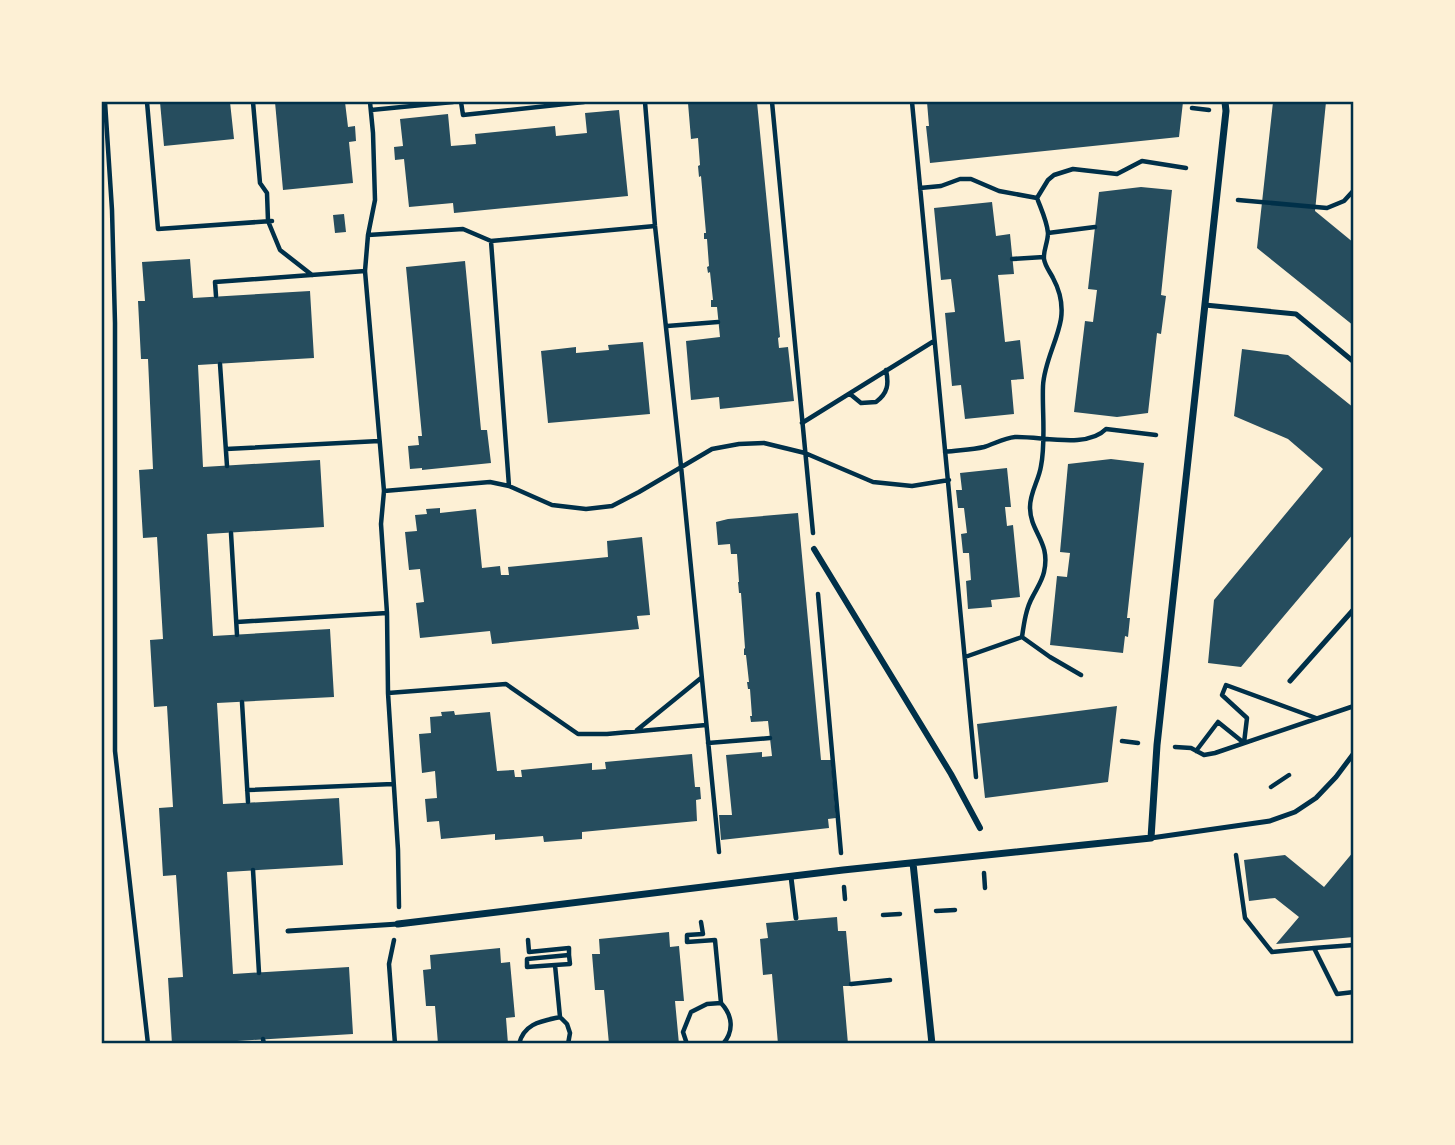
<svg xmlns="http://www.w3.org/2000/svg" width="1455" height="1145" font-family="'IBM Plex Serif',serif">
	<rect width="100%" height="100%" fill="#fdf0d5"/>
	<path fill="#264d5e" d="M160 102H230L234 139 164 146Z
		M275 102H345L348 127 355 126 356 141 349 142 353 183 283 190Z
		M707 102H757L780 337 778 338 779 348 788 347 794 401 720 409 719 397 691 400 686 341 720 337 717 307H711V300H713L710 272 708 273 707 267 709 266 707 239H704V233H706L701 176 699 177 698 166 700 165 698 138 691 139 688 103Z
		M927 102H1183L1179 137 930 163 926 126H929Z
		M1273 102H1326L1315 211 1354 243V326L1257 248Z
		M619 110 628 196 454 213 453 203 409 207 404 159 395 160 394 147 403 146 400 119 448 114 451 146 476 144 475 134 555 126 556 136 587 133 585 113Z
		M1141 187 1172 190 1161 295 1166 296 1161 334 1157 333 1148 413 1117 417 1074 412 1085 321 1093 322 1097 290 1088 289 1099 192Z
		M992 202 996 236 1010 234 1014 274 998 275 1005 342 1020 340 1024 379 1011 380 1014 414 965 419 961 385 952 386 945 313 955 312 951 279 941 280 934 208Z
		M344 214 346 232 335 233 333 215Z
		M190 259 193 298 310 291 314 358 198 365 203 467 320 460 324 527 207 534 213 636 330 629 334 697 217 703 223 804 339 798 343 865 227 872 233 974 349 967 353 1034 237 1041V1044H172L168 978 183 977 176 875 163 876 159 808 173 807 167 706 154 707 150 640 163 639 157 537 143 538 139 470 153 469 148 359H141L138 301H145L142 262Z
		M465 261 481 430H487L491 463 422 470V468L410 469 408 446 419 445 418 436H422L406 267Z
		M643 342 650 414 548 423 541 351 576 347V353L609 350 608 345Z
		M1242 349 1288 355 1354 408V533L1241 667 1208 663 1214 600 1323 469 1288 439 1234 416Z
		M1111 459 1144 463 1127 618H1130L1128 637 1125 636 1123 653 1050 645 1057 576 1067 577 1070 553 1060 552 1068 464Z
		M1007 468 1011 507H1005L1007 526 1013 525 1020 597 991 600 992 607 968 609 966 581 971 580 969 553H963L961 534 967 533 964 508H958L956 490H962L960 473Z
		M440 508V513L476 509 482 568 500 566 501 575H509L508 567 608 557 607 541 642 537 650 615 637 616 639 629 492 644 490 631 420 638 416 603 424 602 420 569 409 570 405 532 417 531 415 515 427 514 426 509Z
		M798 513 821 760H831L836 818 828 819 829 828 721 840 719 815H732L726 755 762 752V757L772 756 768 721 751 722 750 716H752L750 689H748L747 682H749L746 655H744V649L745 648 741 593H739L738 582H739L737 554H731L730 544 718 545 716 522 728 519Z
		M1117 706 1108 782 985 798 977 724Z
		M454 711 455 715 490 712 497 771 514 770 515 777H522L521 770 592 763V770L606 769 605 762 692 754 695 787H700L701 799 696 800 697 821 582 832V839L544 842 543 836 495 840V834L441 839 439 821 427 822 425 799 437 798 435 771 422 773 419 734 431 733 430 717 442 716 441 712Z
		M1354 851V937L1276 944 1299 917 1275 898 1249 901 1244 860 1285 855 1324 887Z
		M837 917 838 931H846L851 986H843L848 1044H778L772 974 763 975 760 939 768 938 766 923Z
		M669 932 670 947 679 946 684 1001H675L679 1044H609L604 990H595L592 954H600L599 939Z
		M500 948 501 963 510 962 515 1017 506 1018 508 1044H438L435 1006H426L423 970 431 969 430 955Z"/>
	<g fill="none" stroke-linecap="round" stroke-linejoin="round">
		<path stroke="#003049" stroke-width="4.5" d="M105 102 112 210 115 323V751L148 1044
			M147 102 158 229 272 221
			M253 102 260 183 267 193 268 221 280 250 312 275
			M370 102 373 133 375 200 368 235 365 271 384 491 381 524 387 613 388 693 398 850 399 907
			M461 102 463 115 584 102
			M645 102 655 226 681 466 719 852
			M772 102 813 533
			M912 102 976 777
			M1192 108 1209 110
			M371 110 453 102
			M920 188 941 186 960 179H971L999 191 1037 198C1041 209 1047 221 1048 233 1048 242 1043 251 1044 259 1045 266 1050 272 1053 278 1060 291 1063 305 1061 319 1057 342 1044 363 1043 386 1042 411 1046 441 1041 466 1039 480 1030 492 1030 507 1030 533 1051 541 1044 572 1042 581 1037 588 1033 596 1026 608 1024 623 1022 637
			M1037 198 1048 180 1054 175 1073 169 1117 174 1142 161 1186 168
			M1238 200 1327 208 1344 201 1354 190
			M1048 233 1095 227
			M368 235 463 229 491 241 655 226
			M491 241 509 486
			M1012 259 1044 257
			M216 296 215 282 365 271
			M667 326 718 322
			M220 364 227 466
			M850 394 861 403 876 402C888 393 889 384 886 370
			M802 423 934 341
			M226 449 379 441
			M945 452C958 450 971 450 984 447 994 444 1004 438 1015 437 1041 436 1087 449 1106 429L1156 435
			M384 491 490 482 509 486 552 505 586 509 612 506 639 492 712 449 739 444 764 443 805 453 873 482 912 486 949 480
			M231 533 237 635
			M818 594 841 853
			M237 622 387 613
			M965 657 1022 637 1050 657 1081 675
			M388 693 506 684 578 734H607L706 725
			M242 702 248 802
			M637 730 701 678
			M1122 741 1138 743
			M708 743 770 738
			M1175 747 1191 748 1204 755 1215 753 1354 706
			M1196 751 1218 722 1244 743 1247 718 1222 695 1226 685 1316 718
			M1271 787 1289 775
			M247 790 393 784
			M1236 855 1245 918 1272 952 1314 948
			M253 870 259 973
			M984 873 985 888
			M844 887 845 899
			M936 911 955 910
			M883 915 900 914
			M701 922 703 934 687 935V942L715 940 721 1003C733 1016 734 1031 723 1044
			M394 940 389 964 395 1044
			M528 940 529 952 569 948V955L527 959V967L555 965 560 1017 567 1024 570 1033 568 1044
			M1354 945 1314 948 1337 994 1354 992
			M555 965 570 964 569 955
			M851 984 890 980
			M263 1039 264 1044
			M519 1044C524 1023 542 1021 560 1017
			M687 1044 683 1032 691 1012 707 1004 721 1003"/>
		<path stroke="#003049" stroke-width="5" d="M1205 305 1296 314 1354 362
			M1290 681 1354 609
			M1151 838 1270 821 1295 812 1316 798 1336 777 1354 753
			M791 877 796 918
			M288 931 398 924"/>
		<path stroke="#003049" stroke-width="6" d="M814 549 951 774 980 828"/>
		<path stroke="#003049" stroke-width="7" d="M913 863 932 1044
			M398 924 843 870 1151 838 1157 745 1226 111 1225 102"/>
	</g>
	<rect width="1455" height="1145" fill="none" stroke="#fdf0d5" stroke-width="206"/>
	<rect x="103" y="103" width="1249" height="939" fill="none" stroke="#003049" stroke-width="2.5"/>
</svg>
